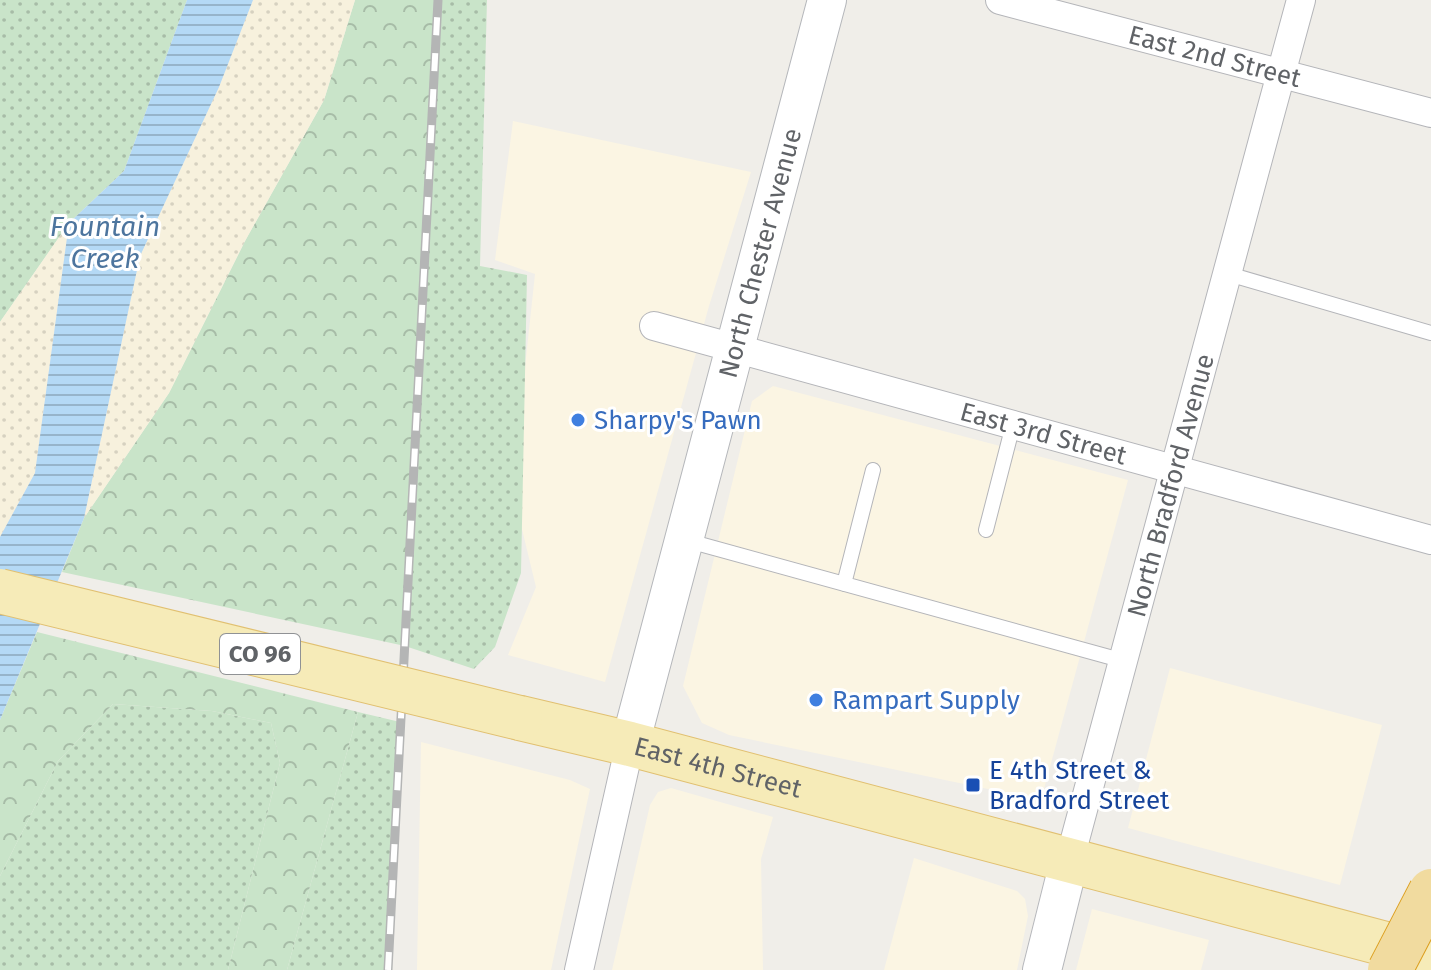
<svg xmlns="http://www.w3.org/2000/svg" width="1431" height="970" font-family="'Fira Sans',sans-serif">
	<defs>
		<pattern id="grass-dots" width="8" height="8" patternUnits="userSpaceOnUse" patternTransform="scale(2)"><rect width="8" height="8" fill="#c9e4c9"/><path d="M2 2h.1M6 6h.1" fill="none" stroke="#a7bca7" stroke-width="1.8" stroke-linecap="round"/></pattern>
		<pattern id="forest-crowns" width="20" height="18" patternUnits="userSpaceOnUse" patternTransform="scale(2)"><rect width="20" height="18" fill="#c9e4c9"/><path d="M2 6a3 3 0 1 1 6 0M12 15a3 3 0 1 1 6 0" fill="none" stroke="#a7bca7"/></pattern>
		<pattern id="sand-dots" width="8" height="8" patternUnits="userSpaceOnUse" patternTransform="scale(2)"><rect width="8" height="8" fill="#f7f1dd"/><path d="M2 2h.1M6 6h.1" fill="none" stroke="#d6d1c0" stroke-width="1.8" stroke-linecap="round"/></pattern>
		<pattern id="water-rules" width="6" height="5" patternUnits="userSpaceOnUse" patternTransform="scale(2)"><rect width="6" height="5" fill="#b4d9f5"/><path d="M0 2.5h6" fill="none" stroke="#96b4ca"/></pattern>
	</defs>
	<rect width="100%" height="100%" fill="#f0eee9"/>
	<path fill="#fbf5e3" d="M513 121 751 172 709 306 605 682 508 655 536 587 512 488 535 274 495 260Z
		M773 386 1128 480 1041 800 729 735 702 723 683 686 752 401Z
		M1170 668 1382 725 1340 885 1128 828Z
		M421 742 570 780 590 789 551 970H417Z
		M671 788 773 817 761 859 763 970H612L650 805 658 792Z
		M914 858 1017 891 1025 899 1028 916 1017 970H884Z
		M1092 909 1209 940 1201 970H1076Z"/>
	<path fill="url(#grass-dots)" d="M0 0H187L124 171 69 223 0 322Z
		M438 0H487L480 266 527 275 521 573 495 647 474 669 405 646Z
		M113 704 212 711 271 723 280 763 228 970H0V876L58 761Z
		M358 712 400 722 388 970H287Z"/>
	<path fill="url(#forest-crowns)" d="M355 0H439L405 646 62 572 84 518 169 393 245 241 324 100Z
		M37 632 358 712 287 970H228L280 763 271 723 212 711 113 704 58 761 0 876V720Z"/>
	<path fill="url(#sand-dots)" d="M253 0H355L324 100 245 241 169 393 84 518 140 256 219 87Z
		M69 223 35 473 0 537V322Z"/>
	<path fill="url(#water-rules)" d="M187 0H253L219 87 140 256 84 518 0 720V537L35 473 69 223 124 171Z"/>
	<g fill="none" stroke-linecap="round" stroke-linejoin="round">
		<g stroke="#b4b5b9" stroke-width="16">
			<path id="lane" d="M1225 273 1431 333
				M986 530 1013 425
				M685 540 1124 661
				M844 584 873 470"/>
		</g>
		<g stroke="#b4b5b9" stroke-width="30">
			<g id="street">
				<path id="s1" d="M1000 0 1431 113"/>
				<path id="s2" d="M654 326 1431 540"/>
				<path id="s3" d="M1070 858C1148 573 1223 286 1301 0"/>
				<path d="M579 970 630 744"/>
			</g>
		</g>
		<g stroke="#b5b7bb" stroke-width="40">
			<g id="secondary">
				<path id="s4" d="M630 744 827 0"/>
				<path d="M1042 970 1070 858"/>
			</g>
		</g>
		<g stroke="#e1c071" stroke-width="46">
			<g id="primary">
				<path id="s5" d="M520 718 630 744 1431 956"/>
			</g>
		</g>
		<use href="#lane" stroke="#fff" stroke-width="14"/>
		<use href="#street" stroke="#fff" stroke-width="28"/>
		<use href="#secondary" stroke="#fff" stroke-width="38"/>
		<use href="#primary" stroke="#f6ebb8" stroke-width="44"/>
		<g stroke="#b4b5b5" stroke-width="9">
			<path id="rail" d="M388 970 438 0"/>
		</g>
		<use href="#rail" stroke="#fff" stroke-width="6" stroke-dasharray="18" stroke-linecap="butt"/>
		<g stroke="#e1c071" stroke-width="46" stroke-linecap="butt">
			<path id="primary-bridge" d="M0 591 520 718"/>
		</g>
		<g stroke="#dc9e1d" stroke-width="46" stroke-linecap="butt">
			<path id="highway-bridge" d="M1390 970 1431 891"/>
		</g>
		<use href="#primary-bridge" stroke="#f6ebb8" stroke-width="44"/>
		<use href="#highway-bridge" stroke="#f1db9f" stroke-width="44"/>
	</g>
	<g fill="#3f7fe0" stroke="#fff" stroke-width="3">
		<circle cx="578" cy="420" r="8"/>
		<circle cx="816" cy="700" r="8"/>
	</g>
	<rect fill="#1a4fb4" stroke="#fff" stroke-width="3" x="965" y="777" width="16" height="16" rx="4"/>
	<g text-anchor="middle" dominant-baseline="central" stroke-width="6" stroke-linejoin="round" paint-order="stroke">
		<rect fill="#fff" stroke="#909295" stroke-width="2" x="220" y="634" width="80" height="40" rx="6"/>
		<g font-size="24" font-weight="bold" fill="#606367">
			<text x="260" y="654">CO 96</text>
		</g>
		<g font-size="26" fill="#606367" stroke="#fff">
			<text stroke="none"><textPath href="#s1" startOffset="222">East 2nd Street</textPath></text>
			<text stroke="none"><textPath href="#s4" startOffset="508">North Chester Avenue</textPath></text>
			<text stroke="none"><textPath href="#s2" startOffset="404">East 3rd Street</textPath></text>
			<text stroke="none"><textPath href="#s3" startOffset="386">North Bradford Avenue</textPath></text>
			<text stroke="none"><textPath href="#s5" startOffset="204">East 4th Street</textPath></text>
		</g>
		<g font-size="26" fill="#366cbe" stroke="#fff" text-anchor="start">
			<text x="594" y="420">Sharpy's Pawn</text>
			<text x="832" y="700">Rampart Supply</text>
		</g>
		<g font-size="26" fill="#164399" stroke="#fff" text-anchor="start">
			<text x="989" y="770">E 4th Street &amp;<tspan x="989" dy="30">Bradford Street</tspan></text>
		</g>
		<g font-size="28" font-style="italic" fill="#4d759e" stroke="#fff">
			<text x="105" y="226">Fountain<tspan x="105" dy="32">Creek</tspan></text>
		</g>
	</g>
</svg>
